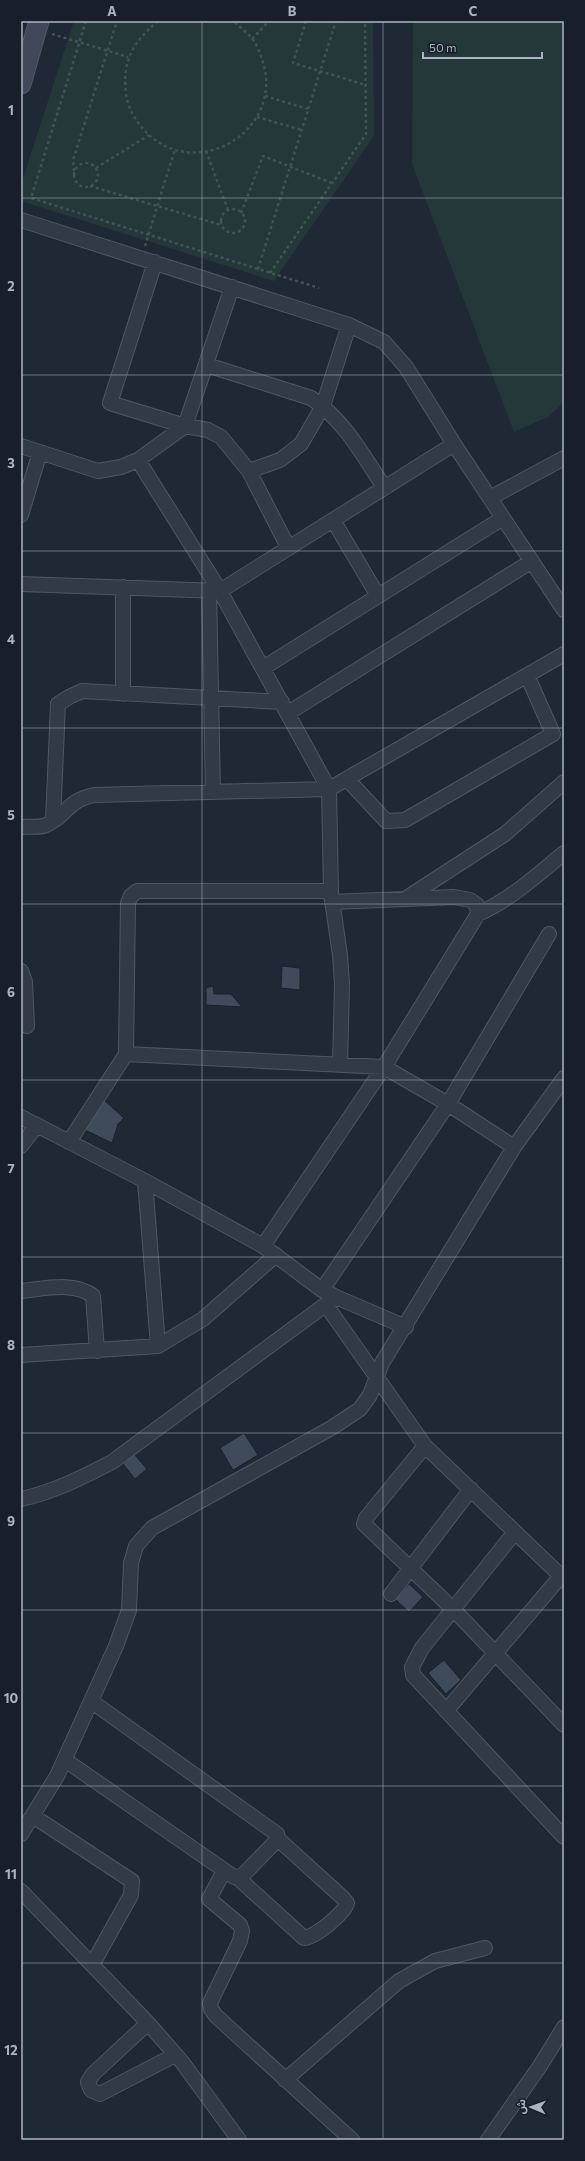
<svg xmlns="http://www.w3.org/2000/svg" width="585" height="2161" font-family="Commissioner,'Noto Sans Arabic',sans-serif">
	<rect width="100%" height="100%" fill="#1f2835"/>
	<path fill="#243739" d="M74 21H373L374 136 274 281 21 201V184Z
		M413 21H564V402L548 417 514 432 412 164Z"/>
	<path fill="#3f4a5b" stroke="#1a212c" d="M282 966 300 968V990L281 988Z
		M213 986 214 994H231L242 1007 206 1005V988Z
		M104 1100 124 1118 118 1124 112 1143 85 1130Z
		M244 1433 258 1455 233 1470 220 1448Z
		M134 1454 147 1469 135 1479 123 1464Z
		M409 1584 423 1597 409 1612 395 1599Z
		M444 1660 461 1680 446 1694 428 1673Z"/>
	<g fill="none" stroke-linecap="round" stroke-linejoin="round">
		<g stroke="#505764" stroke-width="16">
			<path id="street" d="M21 220 349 325 384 342 406 367 454 444 564 610
				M155 262 110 403 185 426 208 430 221 437 249 471 280 460 301 444 323 406 349 325
				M207 365 311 398C345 421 362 454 384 487
				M21 446 98 471 121 467 138 460 185 426 232 287
				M249 471 288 547
				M490 498 564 458
				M21 515 40 452
				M333 520 378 596
				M21 584 220 591 454 444
				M209 590 213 792
				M263 668 503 518
				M123 694V587
				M288 713 532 561
				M347 779 386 821 405 820 553 734 527 675
				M53 821 58 704 69 697 82 691 282 702
				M21 827C29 826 40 828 46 825 68 815 66 801 94 795L329 789 564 654
				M331 893 340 955 342 984 340 1065
				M405 899 505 834 564 782
				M478 914C510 900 537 875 564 853
				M21 971 25 982 27 1026
				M126 1054 384 1067 448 1104 514 1147
				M21 1117 145 1181 263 1246 322 1290 336 1297 406 1327
				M69 1142 126 1054 128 903 131 896 137 891H331L329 789 220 591 138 460
				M21 1146 37 1125
				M145 1181 158 1346
				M263 1246 384 1067 478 914 477 905 470 900 454 897 332 902
				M322 1290 448 1104 549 934
				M21 1291C43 1289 75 1281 93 1296L97 1351
				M326 1305 425 1446 561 1576 564 1574
				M21 1355 158 1346 203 1319 276 1255
				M425 1446 366 1518 364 1524 453 1609 564 1725
				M21 1499C54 1492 83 1477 112 1462L336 1297
				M515 1532 422 1648 412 1667 413 1675 564 1837
				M391 1594 471 1489
				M446 1711 561 1576 564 1580
				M65 1760 234 1877 242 1876 278 1839 277 1834 91 1701
				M33 1816 132 1881 131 1895 92 1965
				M21 1834 57 1776 116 1646 129 1610 131 1563 136 1546 152 1528 333 1427 360 1409 370 1395 382 1363 514 1147 564 1078
				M224 1871 209 1899 240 1925 242 1931 240 1941 210 2003 211 2009 216 2016 352 2140
				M238 1878 304 1938C314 1938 345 1913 347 1903L343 1898 278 1839
				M21 1891 148 2023 182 2062 239 2140
				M148 2023 93 2074 88 2082 91 2090 100 2094 175 2055
				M285 2080 399 1981 435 1961 485 1948
				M488 2140 540 2066 564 2027"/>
		</g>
		<g stroke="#505764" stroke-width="21">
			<path id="secondary" d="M21 84 39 21"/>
		</g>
		<path stroke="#405356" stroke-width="2.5" stroke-dasharray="3 3" stroke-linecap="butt" d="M86 21 31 198 319 288
			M158 21C133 42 122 61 126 94 128 109 136 121 145 131 192 181 277 137 265 70 262 58 258 44 249 35 244 30 238 25 233 21
			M306 21 293 63 366 85
			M52 34 128 57
			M252 39 269 21
			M265 96 308 109
			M257 117 302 130
			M206 151 228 210
			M74 175a12 12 0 1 1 24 0a12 12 0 1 1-24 0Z
			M96 168 149 135
			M74 171 73 160 117 21
			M90 186 221 225
			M221 221a12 12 0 1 1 24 0a12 12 0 1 1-24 0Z
			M241 213 263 156 332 183
			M145 246 175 149
			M258 269 336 21
			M270 273 366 134 365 21"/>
		<use href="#street" stroke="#323a46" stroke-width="14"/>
		<use href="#secondary" stroke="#404859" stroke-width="19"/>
	</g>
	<path fill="none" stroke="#acb4c3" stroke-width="1" stroke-opacity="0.55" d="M202 21V2140M383 21V2140M21 198H564M21 375H564M21 551H564M21 728H564M21 904H564M21 1080H564M21 1257H564M21 1433H564M21 1610H564M21 1786H564M21 1963H564"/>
	<rect width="585" height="2161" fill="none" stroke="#181f2a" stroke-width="44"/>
	<g transform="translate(531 2107) rotate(272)" stroke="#181f2a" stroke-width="3" paint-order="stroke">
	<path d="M0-3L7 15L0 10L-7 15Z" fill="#acb4c3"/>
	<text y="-6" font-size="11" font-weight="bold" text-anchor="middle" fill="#acb4c3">ش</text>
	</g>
	<path d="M423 52v6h119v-6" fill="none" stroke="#acb4c3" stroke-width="2"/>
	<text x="429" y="52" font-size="12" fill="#acb4c3" stroke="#181f2a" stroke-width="3" paint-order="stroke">50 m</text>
	<rect x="22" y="22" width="541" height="2117" fill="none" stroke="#acb4c3" stroke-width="1.5"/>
	<g font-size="13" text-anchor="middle" font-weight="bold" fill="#acb4c3">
		<text x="112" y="16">A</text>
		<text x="292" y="16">B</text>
		<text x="473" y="16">C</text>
		<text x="11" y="115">1</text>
		<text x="11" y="291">2</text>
		<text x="11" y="468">3</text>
		<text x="11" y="644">4</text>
		<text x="11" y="820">5</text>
		<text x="11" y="997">6</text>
		<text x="11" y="1173">7</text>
		<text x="11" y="1350">8</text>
		<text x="11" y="1526">9</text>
		<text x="11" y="1703">10</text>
		<text x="11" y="1879">11</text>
		<text x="11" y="2055">12</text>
	</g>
</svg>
